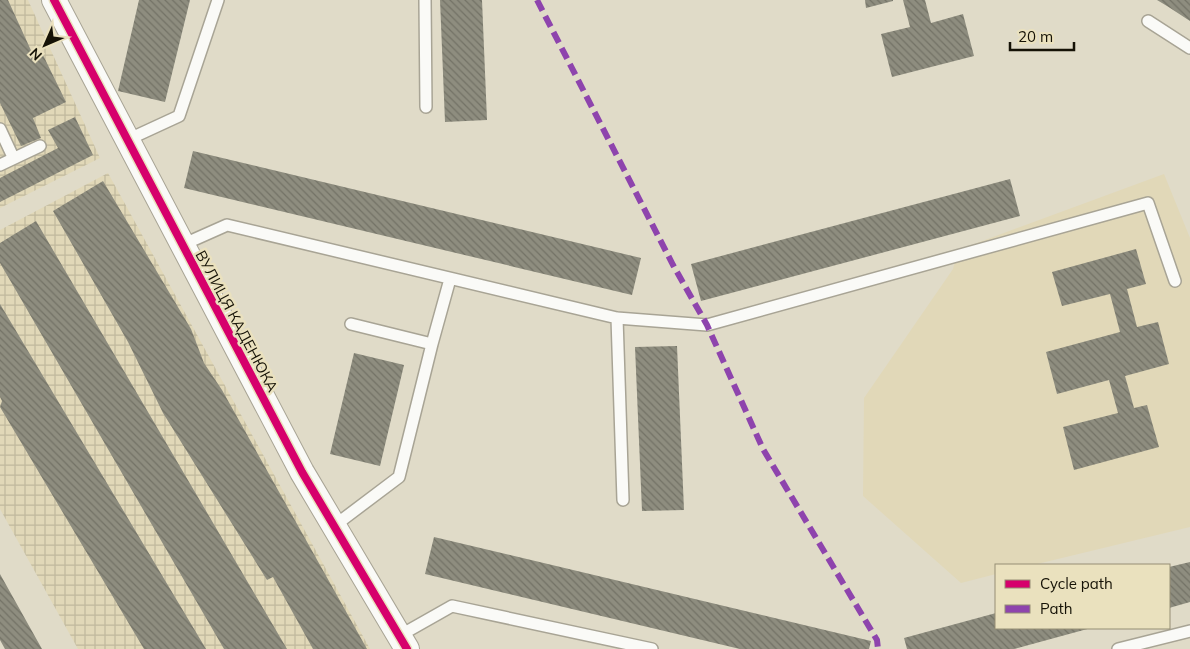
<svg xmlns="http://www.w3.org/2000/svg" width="1190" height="649" font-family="Mulish,sans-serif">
	<defs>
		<pattern id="industrial-grid" width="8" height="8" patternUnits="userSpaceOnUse" patternTransform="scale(1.25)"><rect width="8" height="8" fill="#e1d8b8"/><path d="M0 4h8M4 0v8" fill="none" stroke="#c0b89d"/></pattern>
		<pattern id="building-back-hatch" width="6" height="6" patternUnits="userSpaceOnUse" patternTransform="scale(1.25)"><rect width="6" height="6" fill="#8e8d7f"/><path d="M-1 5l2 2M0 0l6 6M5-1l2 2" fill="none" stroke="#737266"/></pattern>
	</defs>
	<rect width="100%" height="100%" fill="#e0dbc8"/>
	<path fill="#e1d8b8" d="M1164 174 1190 238V527L1033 565H996V574L961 583 863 496 864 398 953 269 958 250Z"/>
	<path fill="url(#industrial-grid)" d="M0 0H28L100 158 0 208Z
		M108 173 370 649H78L0 509V230Z"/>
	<path fill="url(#building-back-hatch)" d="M0 0H8L34 57 42 53 66 102 33 118 41 138 21 146 0 103Z
		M139 0H190L165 102 118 91Z
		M440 0H482L487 120 445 122Z
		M865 0H893V1L866 8Z
		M903 0H925L931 23 963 14 974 56 892 77 881 34 910 27Z
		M1157 0H1190V21L1167 6Z
		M75 117 93 155 0 202V178L58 148 48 130Z
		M193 151 641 258 632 295 184 188Z
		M1010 179 1020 216 701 301 691 264Z
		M103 181 191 329 204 363 222 390 367 649H313L273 577 267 580 163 413 128 342 53 211Z
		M36 221 287 649H224L0 263V243Z
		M1136 249 1146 284 1127 289 1137 327 1158 322 1169 364 1125 376 1134 408 1147 405 1159 447 1074 470 1063 427 1118 413 1109 380 1057 394 1046 352 1120 332 1110 294 1062 306 1052 272Z
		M0 304 206 649H144L0 407 2 401 0 397Z
		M677 346 684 510 642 511 635 347Z
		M354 353 404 365 380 466 330 454Z
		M434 537 871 641 869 649H740L425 574Z
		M1190 562V602L1169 608V567Z
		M0 574 42 649H5L0 640Z
		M996 613V628H1091L1014 649H907L904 638Z"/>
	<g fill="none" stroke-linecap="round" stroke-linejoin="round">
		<g stroke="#a8a495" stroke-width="14">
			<path id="lane" d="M425 0 426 107
				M1148 21 1190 48
				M0 129 13 157
				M127 140 179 116 218 0
				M0 165 40 146
				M182 245 227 225 617 318 707 325 1148 203 1175 281
				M617 318 623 500
				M351 324 432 344 450 279
				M334 526 399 477 432 344
				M399 636 452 606 652 649
				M1118 649 1190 631"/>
		</g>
		<g stroke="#a8a495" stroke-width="26">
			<path id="street" d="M54 0 302 472 407 649"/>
		</g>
		<use href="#lane" stroke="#fafaf7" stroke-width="11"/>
		<use href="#street" stroke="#fafaf7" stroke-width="24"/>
		<path stroke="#8e44ad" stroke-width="6" stroke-dasharray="12 6" stroke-linecap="butt" d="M537 0 673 265 707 325 763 449 877 640 878 649"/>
		<g stroke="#eae1be" stroke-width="11">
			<path id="cycleway" d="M54 0 302 472 407 649"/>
		</g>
		<use href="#cycleway" stroke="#d6006c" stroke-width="8"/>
	</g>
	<g text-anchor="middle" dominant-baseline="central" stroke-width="5" stroke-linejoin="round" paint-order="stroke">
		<g font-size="15" fill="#151206" stroke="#eae1be">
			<text transform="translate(237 321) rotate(62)">ВУЛИЦЯ КАДЕНЮКА</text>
		</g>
	</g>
	<rect x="995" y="564" width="175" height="65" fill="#eae1be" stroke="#958e74"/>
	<rect x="1005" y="580" width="25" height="8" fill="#d6006c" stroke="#958e74"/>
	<text x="1040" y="589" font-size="15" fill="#151206">Cycle path</text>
	<rect x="1005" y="605" width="25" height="8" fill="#8e44ad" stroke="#958e74"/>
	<text x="1040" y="614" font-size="15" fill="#151206">Path</text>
	<g transform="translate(45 45) rotate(225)" stroke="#eae1be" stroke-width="4" paint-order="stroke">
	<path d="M0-4L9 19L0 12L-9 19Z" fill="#151206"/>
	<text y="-8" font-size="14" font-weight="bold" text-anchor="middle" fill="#151206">N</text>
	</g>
	<path d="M1010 42v8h64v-8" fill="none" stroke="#151206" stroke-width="2.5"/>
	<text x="1018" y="42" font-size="15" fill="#151206" stroke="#eae1be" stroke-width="4" paint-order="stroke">20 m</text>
</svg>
